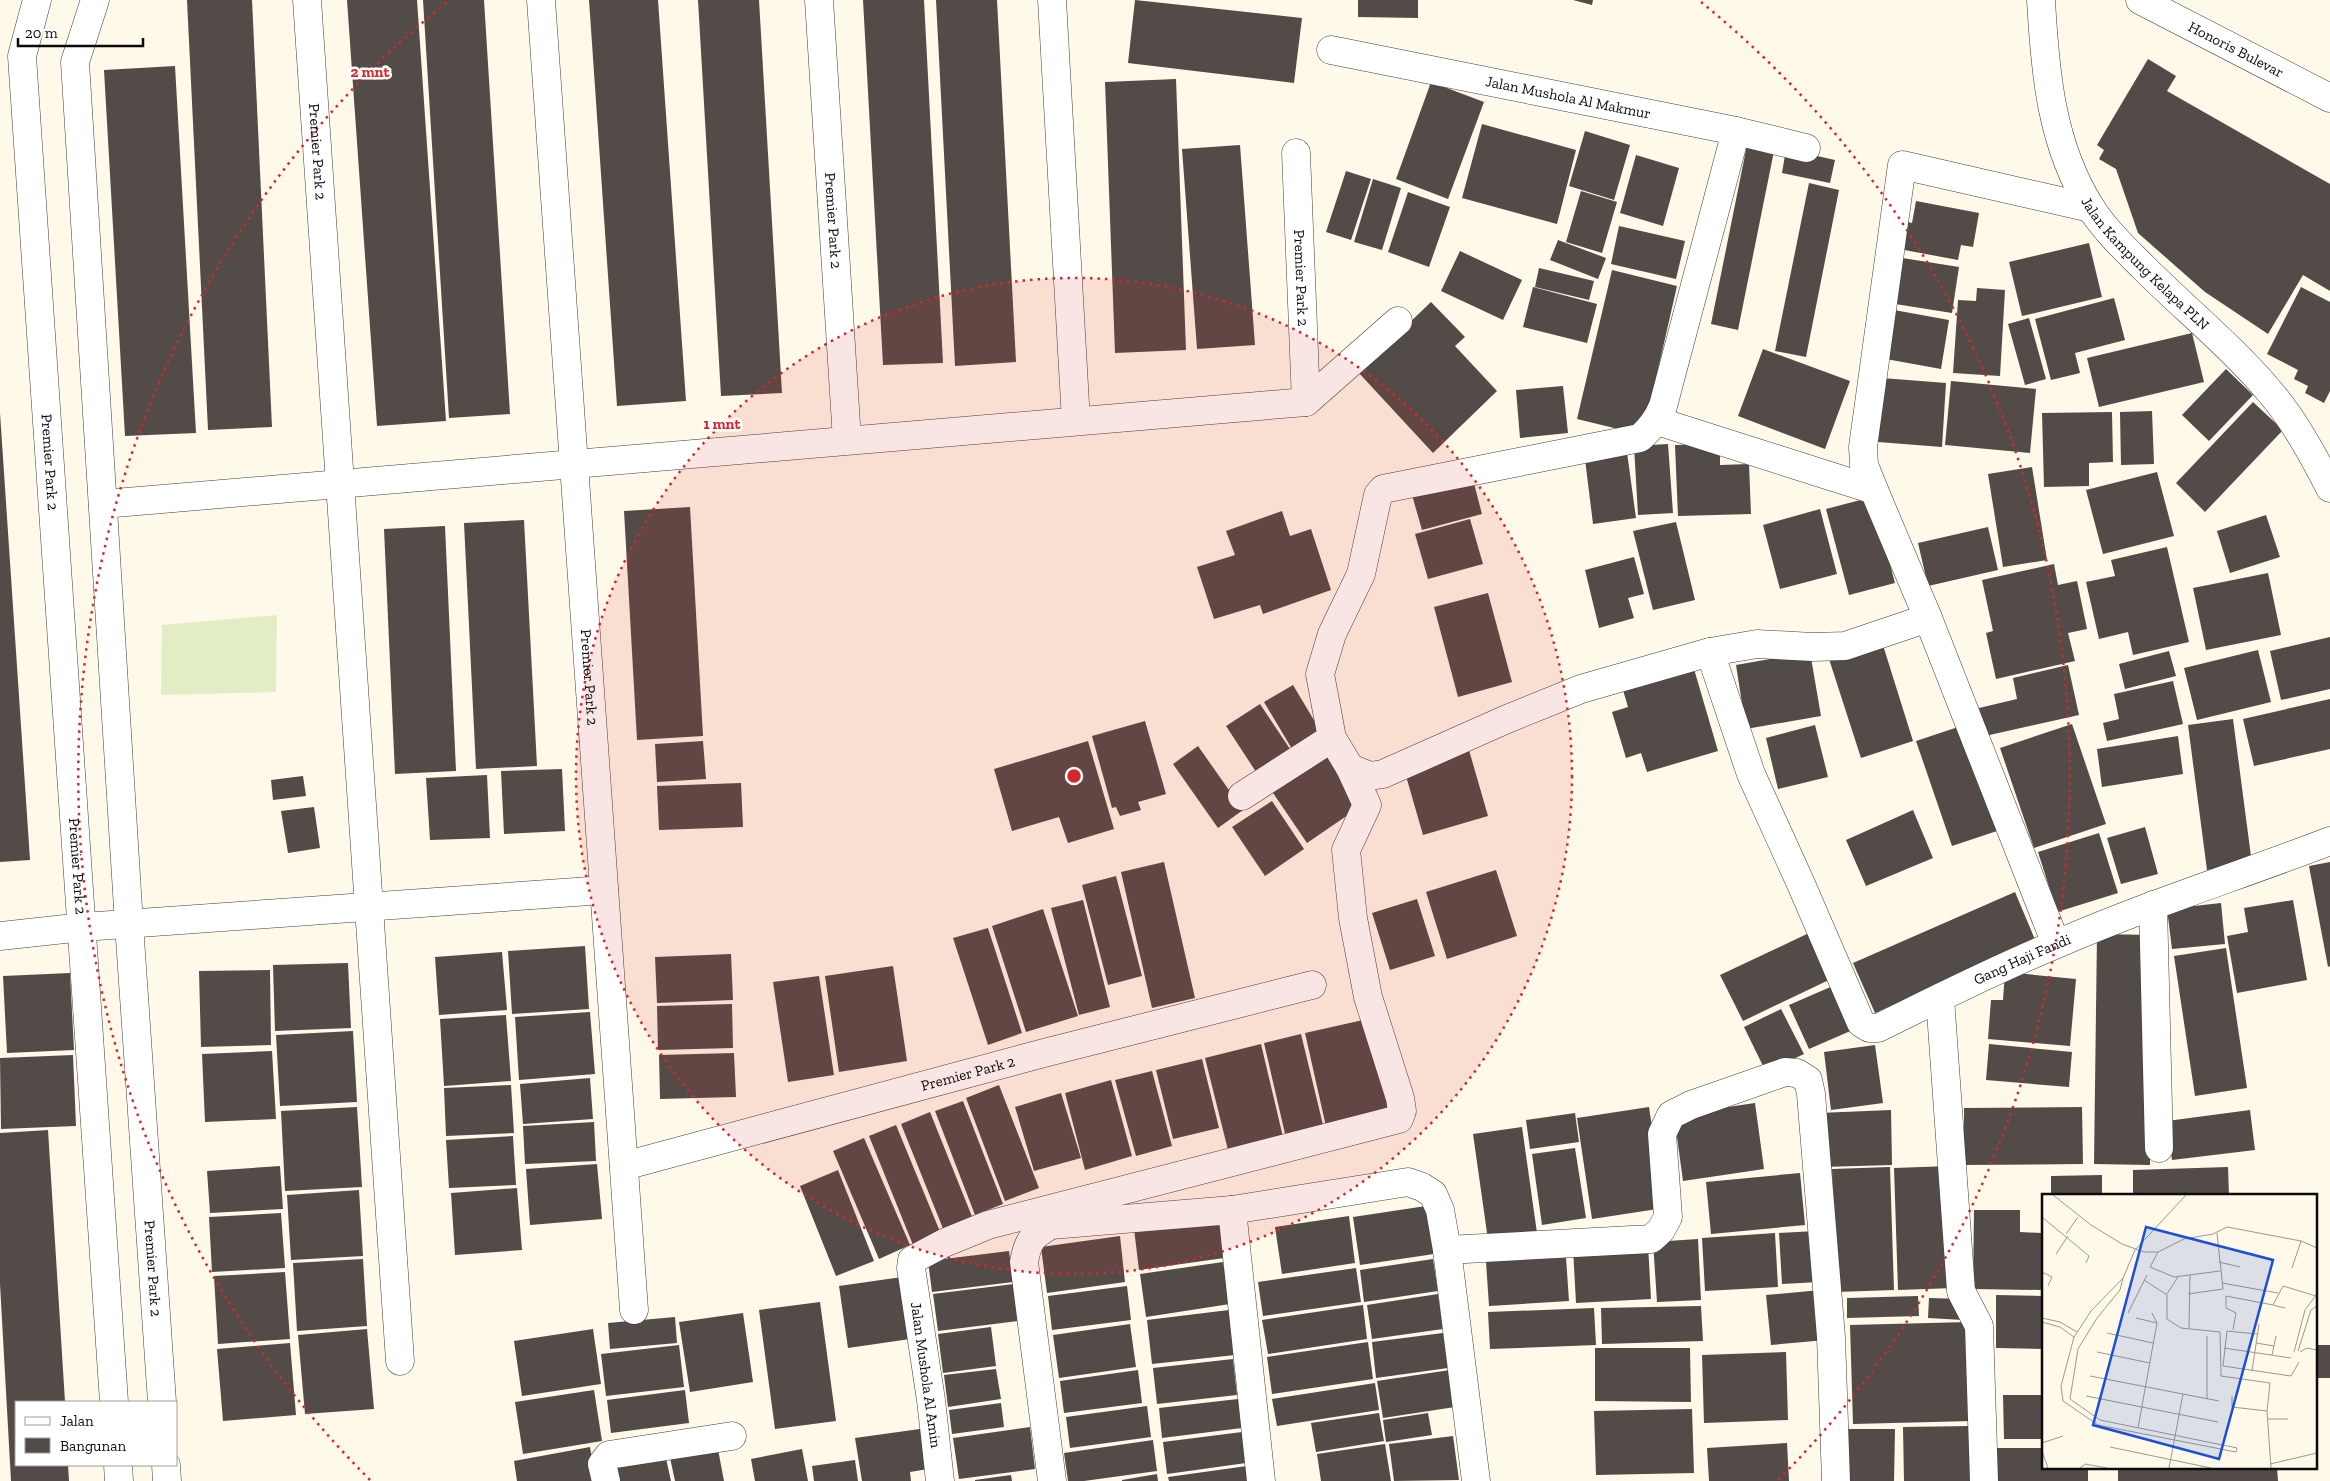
<svg xmlns="http://www.w3.org/2000/svg" width="2330" height="1481" font-family="'Zilla Slab',serif">
	<rect width="100%" height="100%" fill="#fef9e9"/>
	<path fill="#e2edc6" d="M277 615 276 692 161 695 162 625Z"/>
	<path fill="#524b47" d="M187 0H252L272 427 208 430Z
		M347 0H417L446 421 377 426Z
		M423 0H484L510 414 449 418Z
		M589 0H658L686 401 617 406Z
		M698 0H759L782 393 721 396Z
		M863 0H924L943 363 883 365Z
		M936 0H997L1016 362 955 366Z
		M1135 0 1302 18 1294 83 1128 63Z
		M1358 0H1418V18L1358 17Z
		M1573 0H1593L1592 5Z
		M2148 59 2176 76 2167 91 2330 184V291L2303 275 2268 334 2205 292 2138 233 2116 169 2099 159 2104 150 2097 145Z
		M175 66 196 433 125 436 104 70Z
		M1176 79 1186 350 1115 353 1105 82Z
		M1431 82 1484 102 1448 199 1396 179Z
		M1482 124 1576 150 1557 224 1462 198Z
		M1585 131 1630 145 1614 200 1569 186Z
		M1240 145 1255 345 1197 349 1182 149Z
		M1747 145 1774 151 1738 330 1711 324Z
		M1786 149 1835 160 1830 183 1782 173Z
		M1636 155 1679 168 1663 226 1620 213Z
		M1346 171 1371 179 1351 240 1326 232Z
		M1373 179 1401 188 1382 250 1354 242Z
		M1809 183 1839 190 1806 357 1775 351Z
		M1581 191 1617 202 1602 253 1566 242Z
		M1408 192 1450 207 1429 267 1388 252Z
		M1916 201 1979 213 1973 247 1961 245 1958 260 1899 249 1904 221 1912 223Z
		M1619 226 1685 241 1676 279 1611 264Z
		M1558 240 1606 258 1598 279 1550 260Z
		M2089 243 2102 297 2022 316 2009 262Z
		M1460 251 1522 280 1503 320 1441 291Z
		M1896 257 1959 267 1952 313 1889 303Z
		M1539 268 1594 281 1589 300 1535 287Z
		M1612 270 1677 286 1643 435 1577 419Z
		M1533 287 1597 304 1587 343 1523 327Z
		M2301 287 2330 302V391L2324 403 2305 393 2308 386 2294 379 2298 370 2267 354Z
		M1977 288 2005 290 2000 376 1953 373 1958 300 1976 301Z
		M2114 298 2125 340 2075 353 2080 373 2051 380 2035 319Z
		M1431 302 1465 337 1455 346 1497 391 1433 453 1358 372Z
		M1894 310 1949 320 1941 369 1886 359Z
		M2029 318 2046 379 2025 385 2008 324Z
		M2192 333 2204 382 2099 407 2087 358Z
		M1763 349 1850 381 1825 449 1738 416Z
		M2226 369 2253 395 2209 441 2182 415Z
		M1882 378 1946 383 1942 447 1878 442Z
		M1951 381 2036 389 2030 453 1945 445Z
		M1563 386 1568 433 1520 438 1516 390Z
		M2253 402 2283 430 2205 512 2176 483Z
		M2152 411 2154 464 2121 465 2120 412Z
		M2112 412 2113 462 2089 463V486L2044 487 2042 413Z
		M0 413 30 860 0 862Z
		M1668 444 1673 513 1638 515 1634 446Z
		M1720 444V465L1749 464 1751 514 1678 516 1675 445Z
		M1626 445 1636 518 1593 524 1584 451Z
		M2032 467 2047 560 2003 567 1988 474Z
		M1471 472 1482 514 1422 530 1410 488Z
		M2157 472 2174 536 2103 554 2086 490Z
		M1872 497 1895 583 1849 595 1826 509Z
		M690 507 703 736 637 740 624 511Z
		M1820 509 1837 574 1780 589 1763 525Z
		M1282 511 1290 536 1311 529 1331 590 1263 614 1260 605 1214 619 1197 567 1235 555 1226 531Z
		M2266 515 2280 557 2230 573 2217 531Z
		M1470 519 1483 564 1428 579 1415 534Z
		M524 520 537 766 476 769 464 523Z
		M1676 522 1695 600 1653 610 1633 531Z
		M445 526 456 771 395 774 384 529Z
		M1988 527 1998 570 1928 586 1918 543Z
		M2167 547 2189 642 2133 655 2128 632 2099 639 2086 582 2115 576 2111 560Z
		M1634 557 1644 594 1628 598 1634 618 1599 628 1585 570Z
		M2054 564 2058 585 2077 581 2087 629 2068 633 2075 661 1996 679 1986 633 1993 631 1982 580Z
		M2268 573 2281 635 2206 650 2193 588Z
		M1488 593 1512 682 1458 697 1434 607Z
		M2330 637V689L2281 700 2270 651Z
		M1882 642 1913 741 1861 758 1829 659Z
		M2258 650 2271 702 2197 720 2184 668Z
		M2169 651 2176 676 2125 689 2119 664Z
		M1810 652 1821 716 1746 729 1736 665Z
		M2068 665 2079 715 1985 736 1979 708 2017 699 2013 678Z
		M1694 669 1718 751 1647 772 1641 753 1626 758 1612 712 1628 707 1623 690Z
		M2173 681 2183 724 2107 741 2103 723 2119 719 2114 694Z
		M1293 685 1324 737 1295 754 1264 702Z
		M2330 699V749L2254 766 2243 719Z
		M1260 704 1294 755 1260 778 1226 726Z
		M2233 719 2252 864 2207 870 2188 725Z
		M1145 721 1166 794 1138 802 1141 810 1120 816 1116 807 1112 808 1092 736Z
		M2072 724 2106 824 2034 848 2000 748Z
		M1815 725 1828 777 1778 789 1766 738Z
		M1961 726 1997 831 1952 846 1916 741Z
		M2178 736 2183 774 2102 787 2097 749Z
		M703 741 706 779 657 782 655 744Z
		M1088 741 1114 829 1068 843 1059 817 1012 831 994 769Z
		M1198 746 1243 810 1218 828 1173 764Z
		M1326 749 1364 804 1307 843 1269 787Z
		M1469 750 1488 816 1423 835 1404 769Z
		M562 769 565 831 504 834 501 771Z
		M487 775 490 838 430 840 426 778Z
		M303 776 306 796 273 800 271 780Z
		M741 783 743 827 659 830 657 786Z
		M1272 801 1304 849 1265 876 1232 827Z
		M314 807 320 848 288 853 281 811Z
		M1913 810 1933 858 1866 886 1846 840Z
		M2145 827 2158 874 2121 884 2107 838Z
		M2099 833 2118 893 2057 912 2038 852Z
		M1164 862 1195 998 1152 1008 1121 872Z
		M2330 862V966L2328 967 2309 866Z
		M1496 870 1517 936 1447 959 1426 892Z
		M1116 876 1142 976 1108 985 1082 885Z
		M2015 892 2036 942 1875 1013 1853 963Z
		M1417 899 1435 956 1390 970 1372 913Z
		M1083 900 1110 1007 1079 1015 1051 908Z
		M2293 900 2307 980 2237 993 2227 936 2248 932 2244 908Z
		M2221 903 2225 944 2172 949 2167 909Z
		M1043 909 1078 1016 1026 1032 992 926Z
		M988 928 1022 1033 988 1045 953 938Z
		M1809 933 1831 979 1743 1021 1720 975Z
		M2097 934 2153 935 2150 1165 2094 1164Z
		M585 946 589 1009 512 1014 508 951Z
		M2226 948 2247 1088 2195 1096 2174 956Z
		M502 952 507 1010 439 1015 435 957Z
		M731 954 733 1000 657 1003 655 957Z
		M348 963 351 1028 275 1031 273 965Z
		M893 966 907 1061 839 1072 825 976Z
		M270 970 271 1045 201 1047 199 971Z
		M2005 972 2076 979 2070 1046 1988 1039 1991 1000H2003Z
		M70 973 74 1050 7 1053 3 976Z
		M819 976 834 1075 788 1082 773 982Z
		M1835 985 1855 1029 1809 1049 1789 1005Z
		M732 1004 733 1048 658 1050 657 1006Z
		M1781 1009 1804 1054 1766 1072 1744 1027Z
		M590 1012 595 1074 519 1080 515 1017Z
		M506 1015 511 1081 444 1086 440 1019Z
		M1372 1018 1394 1116 1327 1131 1305 1033Z
		M353 1031 357 1102 280 1106 276 1035Z
		M1301 1034 1324 1129 1286 1138 1264 1043Z
		M1261 1044 1283 1137 1228 1150 1205 1058Z
		M1989 1044 2072 1052 2069 1087 1986 1080Z
		M1875 1045 1883 1103 1831 1110 1824 1052Z
		M272 1051 276 1119 205 1122 202 1054Z
		M734 1053 736 1097 660 1099 659 1055Z
		M73 1055 76 1126 1 1129 0 1058Z
		M1202 1059 1219 1128 1173 1139 1156 1070Z
		M1152 1071 1172 1146 1136 1156 1115 1080Z
		M590 1078 593 1119 523 1124 520 1084Z
		M1111 1080 1132 1156 1085 1170 1065 1093Z
		M511 1085 514 1133 446 1136 444 1088Z
		M999 1085 1039 1188 1005 1201 966 1098Z
		M1061 1093 1081 1158 1034 1171 1015 1107Z
		M963 1101 1003 1204 975 1215 935 1111Z
		M1755 1103 1764 1169 1683 1181 1674 1115Z
		M357 1107 362 1187 285 1191 281 1111Z
		M1649 1107 1664 1208 1592 1219 1577 1118Z
		M2082 1107 2083 1164 1964 1165V1108Z
		M1891 1110 1892 1165 1822 1167 1819 1113Z
		M2250 1110 2255 1150 2172 1160 2167 1121Z
		M930 1112 973 1219 944 1231 901 1124Z
		M1575 1113 1579 1142 1530 1149 1526 1120Z
		M594 1122 596 1161 525 1164 523 1126Z
		M896 1125 941 1234 913 1245 869 1136Z
		M1522 1127 1537 1233 1488 1240 1473 1134Z
		M48 1130 65 1402H16V1465H68L69 1481H11L0 1284V1133Z
		M513 1136 516 1185 449 1188 446 1140Z
		M864 1138 910 1245 879 1259 833 1151Z
		M1575 1148 1586 1218 1542 1225 1532 1154Z
		M597 1164 602 1219 530 1225 526 1169Z
		M280 1166 283 1209 210 1213 207 1171Z
		M1950 1166 1954 1288 1898 1290 1894 1168Z
		M1890 1167 1894 1290 1836 1292 1832 1169Z
		M2228 1167 2229 1195H2133V1170Z
		M838 1170 874 1261 836 1276 800 1186Z
		M1800 1173 1805 1225 1711 1234 1706 1182Z
		M2102 1175V1195H2051V1176Z
		M517 1188 522 1250 455 1255 451 1193Z
		M359 1190 363 1256 291 1260 287 1195Z
		M1426 1206 1434 1254 1360 1265 1353 1217Z
		M1974 1210H2020V1232L2041 1233V1290L1973 1289Z
		M281 1213 285 1268 212 1272 209 1217Z
		M1349 1216 1355 1263 1282 1274 1275 1227Z
		M1219 1218 1224 1258 1139 1270 1134 1229Z
		M1816 1231 1819 1282 1782 1284 1779 1233Z
		M1775 1233 1778 1287 1705 1291 1702 1238Z
		M1120 1236 1125 1282 1047 1293 1041 1247Z
		M1698 1239 1701 1300 1657 1302 1653 1242Z
		M1648 1244 1651 1299 1576 1303 1573 1248Z
		M1009 1251 1013 1282 932 1292 928 1261Z
		M1566 1257 1569 1301 1489 1306 1486 1262Z
		M363 1259 367 1326 297 1331 293 1263Z
		M1433 1259 1438 1291 1364 1302 1360 1270Z
		M1223 1262 1230 1304 1146 1317 1140 1274Z
		M1356 1268 1361 1302 1263 1316 1258 1282Z
		M285 1272 290 1339 218 1344 214 1276Z
		M902 1277 910 1339 848 1348 839 1286Z
		M1014 1284 1019 1321 938 1331 933 1294Z
		M1127 1286 1131 1320 1052 1330 1048 1296Z
		M1821 1290 1826 1340 1771 1345 1766 1295Z
		M1438 1294 1443 1329 1372 1339 1367 1305Z
		M1996 1295 2044 1296V1349L1996 1348Z
		M1918 1296 1919 1316 1847 1318V1298Z
		M1929 1298 1964 1299 1963 1320 1928 1318Z
		M820 1302 836 1421 775 1429 759 1310Z
		M1363 1305 1367 1339 1268 1354 1262 1320Z
		M1701 1306 1703 1341 1602 1344 1601 1308Z
		M1594 1308 1596 1345 1490 1349 1488 1312Z
		M1229 1310 1235 1355 1152 1364 1147 1320Z
		M743 1313 753 1382 690 1392 679 1322Z
		M675 1317 677 1343 610 1349 608 1323Z
		M1969 1322 1972 1421 1853 1424 1850 1325Z
		M1130 1324 1136 1367 1059 1378 1053 1335Z
		M991 1327 996 1366 943 1373 938 1334Z
		M367 1329 374 1409 305 1414 298 1335Z
		M593 1329 601 1384 522 1396 514 1341Z
		M1443 1333 1448 1368 1376 1378 1372 1342Z
		M1368 1342 1373 1379 1272 1394 1267 1357Z
		M290 1343 296 1415 223 1421 217 1349Z
		M679 1345 684 1387 606 1396 601 1354Z
		M2316 1345H2330V1378H2316Z
		M1595 1348H1690L1691 1402 1595 1401Z
		M1786 1352 1788 1420 1704 1423 1702 1355Z
		M1233 1359 1237 1395 1157 1404 1153 1368Z
		M996 1369 1001 1399 948 1407 944 1375Z
		M1138 1370 1142 1403 1064 1413 1060 1381Z
		M1450 1370 1455 1407 1383 1418 1377 1381Z
		M1375 1383 1379 1410 1277 1426 1272 1399Z
		M594 1390 602 1441 523 1454 515 1402Z
		M685 1390 689 1423 611 1433 607 1400Z
		M2003 1395H2044V1439H2004Z
		M1238 1399 1242 1428 1162 1438 1159 1408Z
		M1001 1403 1004 1427 952 1434 949 1410Z
		M1147 1406 1151 1437 1070 1448 1066 1417Z
		M1692 1409 1694 1473 1596 1475 1594 1411Z
		M1379 1413 1384 1441 1316 1452 1311 1423Z
		M1428 1413 1432 1435 1386 1442 1383 1420Z
		M1969 1426 1971 1481H1904L1903 1427Z
		M1030 1427 1035 1469 959 1479 953 1438Z
		M927 1428 934 1468 910 1472 911 1481H862L855 1438Z
		M1845 1429H1895L1894 1481H1845Z
		M1242 1432 1246 1463 1167 1474 1163 1442Z
		M1453 1436 1459 1480 1394 1481 1389 1444Z
		M1153 1440 1157 1471 1084 1481H1068L1064 1453Z
		M1787 1443 1789 1481H1709L1707 1448Z
		M717 1444 724 1481H675L669 1453Z
		M1385 1444 1391 1481H1321L1317 1454Z
		M590 1447 596 1481H517L514 1461Z
		M1987 1448H2044V1467H2088V1481H1987Z
		M802 1449 808 1481H755L751 1459Z
		M665 1454 671 1481H614L611 1465Z
		M855 1460 858 1481H814L812 1466Z
		M1247 1466 1249 1481H1169L1168 1477Z
		M2118 1467H2277L2278 1481H2118Z
		M1157 1474 1158 1481H1122V1480Z
		M1011 1475 1012 1481H975V1480Z"/>
	<g fill="none" stroke-linecap="round" stroke-linejoin="round">
		<g stroke="#3d3d3d" stroke-width="29">
			<g id="minor">
				<path id="s1" d="M37 0 22 56 114 1402"/>
				<path id="s2" d="M95 0 75 62 129 924 162 1402"/>
				<path id="s3" d="M307 0 400 1361"/>
				<path id="s4" d="M541 0 634 1310"/>
				<path id="s5" d="M819 0 847 440"/>
				<path d="M1052 0 1076 421"/>
				<path id="s6" d="M2041 0C2045 72 2051 145 2091 208 2104 229 2125 249 2143 267 2185 309 2232 347 2270 392 2294 420 2313 455 2330 488"/>
				<path id="s7" d="M2140 0 2330 98"/>
				<path id="s8" d="M1331 50 1736 131 1806 148"/>
				<path id="s9" d="M1296 153 1306 402"/>
				<path d="M1657 421 1874 490"/>
				<path d="M103 504 1306 402 1398 321"/>
				<path id="s10" d="M1710 652 1751 774 1801 884 1861 1023 1869 1028H1878C1937 999 1996 969 2057 944 2146 905 2239 876 2330 841"/>
				<path d="M1350 768 1370 776 1383 774 1507 719 1581 689 1710 652 1757 644 1813 647 1845 646 1928 618"/>
				<path d="M1242 796 1332 738"/>
				<path d="M2153 905 2159 1148"/>
				<path d="M0 936 83 927 604 890"/>
				<path d="M2056 944 1928 618 1874 490 1864 465 1863 447 1902 165 2091 208"/>
				<path d="M1940 998 1961 1291 1979 1326 1984 1481"/>
				<path id="s11" d="M624 1166 1044 1053 1312 985"/>
				<path d="M1232 1210 1261 1481"/>
				<path d="M1447 1250 1651 1239 1661 1230 1668 1217 1662 1134 1671 1115 1691 1105 1785 1072 1797 1073 1808 1080 1811 1094 1831 1337 1836 1481"/>
				<path d="M118 1465 119 1481"/>
				<path d="M166 1465 167 1481"/>
				<path d="M606 1481 602 1464 609 1455 732 1436"/>
				<path d="M940 1481 931 1400 911 1268 912 1260 944 1243 988 1225 1399 1119 1402 1111 1400 1098 1368 997 1353 918 1346 850 1367 805 1350 768 1332 738 1320 674 1332 634 1361 574 1378 495 1383 489 1640 438C1651 428 1657 420 1663 406L1736 131"/>
				<path d="M1052 1481 1024 1262C1028 1240 1032 1236 1051 1225L1232 1210 1408 1182 1422 1187 1433 1194 1440 1210 1447 1250 1476 1481"/>
			</g>
		</g>
		<use href="#minor" stroke="#fff" stroke-width="28"/>
	</g>
	<circle cx="1074" cy="776" r="498" fill="#d62828" fill-opacity=".12"/>
	<g fill="none" stroke="#d62828" stroke-width="2.5" stroke-dasharray="2.5 5">
		<circle cx="1074" cy="776" r="498"/>
		<path d="M370 1480A996 996 0 0 1 447 2M1701 2A996 996 0 0 1 1778 1480"/>
	</g>
	<g text-anchor="middle" dominant-baseline="central" stroke-width="5" stroke-linejoin="round" paint-order="stroke">
		<g font-size="15" fill="#0a0a0a" stroke="#fff">
			<text stroke="none"><textPath href="#s7" startOffset="108">Honoris Bulevar</textPath></text>
			<text stroke="none"><textPath href="#s8" startOffset="242">Jalan Mushola Al Makmur</textPath></text>
			<text stroke="none"><textPath href="#s3" startOffset="152">Premier Park 2</textPath></text>
			<text stroke="none"><textPath href="#s5" startOffset="221">Premier Park 2</textPath></text>
			<text stroke="none"><textPath href="#s6" startOffset="294">Jalan Kampung Kelapa PLN</textPath></text>
			<text stroke="none"><textPath href="#s9" startOffset="125">Premier Park 2</textPath></text>
			<text stroke="none"><textPath href="#s1" startOffset="465">Premier Park 2</textPath></text>
			<text stroke="none"><textPath href="#s4" startOffset="679">Premier Park 2</textPath></text>
			<text stroke="none"><textPath href="#s1" startOffset="870">Premier Park 2</textPath></text>
			<text stroke="none"><textPath href="#s10" startOffset="579">Gang Haji Fandi</textPath></text>
			<text stroke="none"><textPath href="#s11" startOffset="356">Premier Park 2</textPath></text>
			<text stroke="none"><textPath href="#s2" startOffset="1274">Premier Park 2</textPath></text>
			<text transform="translate(926 1375) rotate(82)">Jalan Mushola Al Amin</text>
		</g>
	</g>
	<g transform="translate(2042 1194)">
		<rect width="275" height="275" fill="#fef9e9"/>
		<path fill="none" stroke="#9c9990" stroke-width="1" d="M11 1 49 31 80 50 102 58H116L142 45 171 40 185 33 259 47 275 54M0 23 47 62 44 69M24 40 36 23M116 58 108 73 132 83 178 77M14 60 26 42M177 68 198 73M250 74 259 47M0 78 10 83 6 92M81 84 78 96 55 124 36 155 28 205 58 226 195 254 194 258 56 231 21 207 19 192 32 143 49 117ZM81 84 93 56 144 1M102 86 125 101V125L139 134 178 138 179 182 228 189 225 217 229 274M180 89 236 99M125 100 136 83M146 100 181 95 175 39M243 114 231 111 241 92 274 102M86 119 105 81M0 124 18 128 35 138M94 124 115 129M0 128 18 133 32 143M147 134 148 81M191 136 194 119 184 114V102L231 111M65 139 111 149M215 140 185 137 181 172 249 182 257 168M214 149 232 152M182 154 249 164M256 157 269 116 275 112M55 158 108 169M252 158 263 116 275 100M258 158 265 154 275 156M230 161 234 142M210 177 217 130M48 182 177 207M44 202 176 228M190 202V213L225 217M165 205V142M226 225H246M96 234 115 129 110 119M0 249 21 242M68 253 169 274M0 257 6 274M228 270 275 259M38 274 43 270 65 274M127 274 141 200"/>
		<path fill="#1d4ed8" fill-opacity="0.15" stroke="#1d4ed8" stroke-width="2.5" d="M104 33 231 66 177 265 51 231Z"/>
		<rect width="275" height="275" fill="none" stroke="#0a0a0a" stroke-width="2.5"/>
	</g>
	<circle cx="1074" cy="776" r="8" fill="#d62828" stroke="#fff" stroke-width="2.5"/>
	<g font-size="15" text-anchor="middle" font-weight="bold" fill="#d62828" stroke="#fff" stroke-width="5" stroke-linejoin="round" paint-order="stroke">
		<text x="370" y="77">2 mnt</text>
		<text x="722" y="429">1 mnt</text>
	</g>
	<rect x="15" y="1401" width="162" height="65" fill="#ffffff" stroke="#9d9d9d"/>
	<rect x="25" y="1417" width="25" height="8" fill="#ffffff" stroke="#9d9d9d"/>
	<text x="60" y="1426" font-size="15" fill="#0a0a0a">Jalan</text>
	<rect x="25" y="1438" width="25" height="15" fill="#524b47" stroke="#9d9d9d"/>
	<text x="60" y="1451" font-size="15" fill="#0a0a0a">Bangunan</text>
	<path d="M18 38v8h125v-8" fill="none" stroke="#0a0a0a" stroke-width="2.5"/>
	<text x="25" y="38" font-size="15" fill="#0a0a0a" stroke="#ffffff" stroke-width="4" paint-order="stroke">20 m</text>
</svg>
